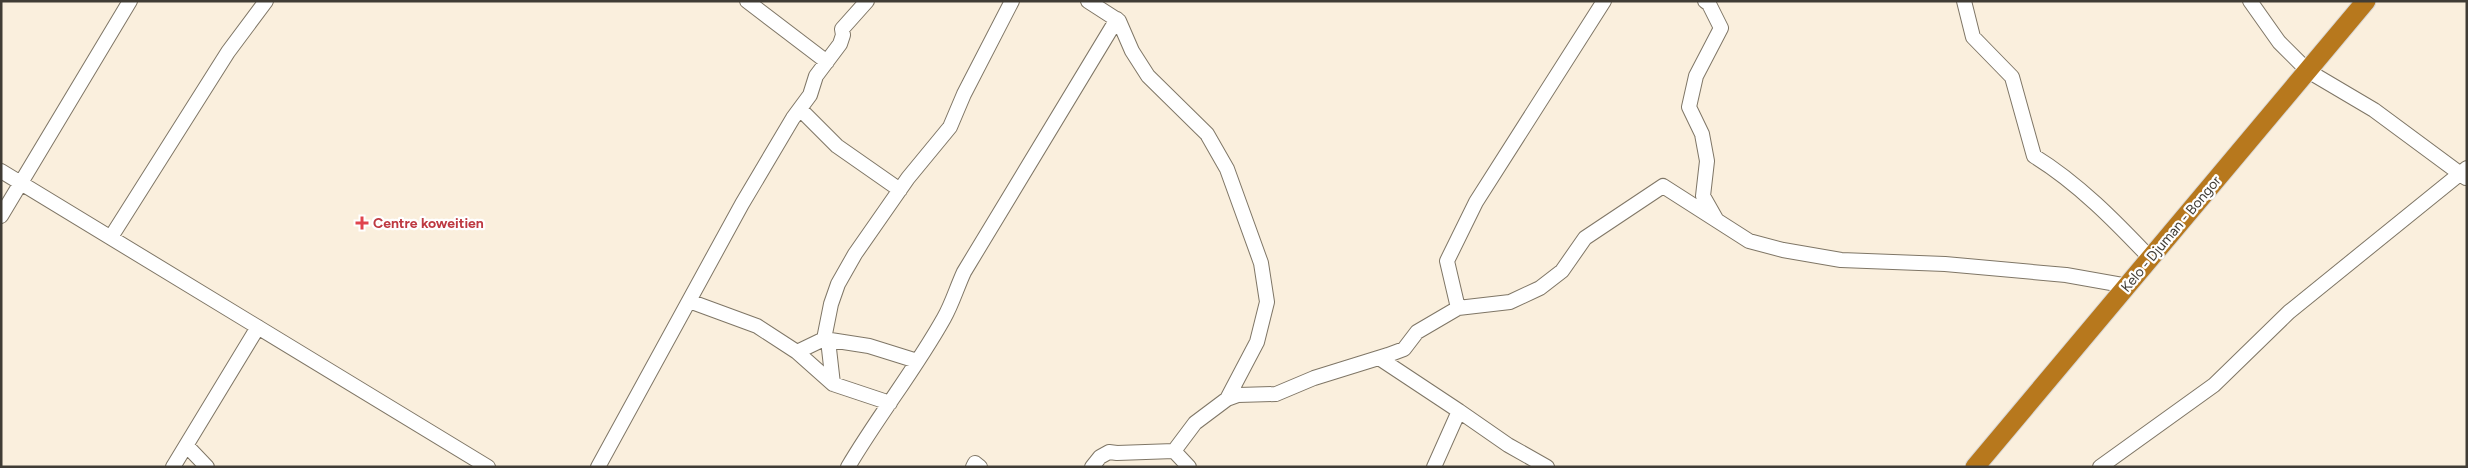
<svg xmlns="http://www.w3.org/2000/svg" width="2468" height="468" font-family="Figtree,sans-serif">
	<rect width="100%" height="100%" fill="#faefdd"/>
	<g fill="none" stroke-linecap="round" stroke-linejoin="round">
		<g stroke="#7f7666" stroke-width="16">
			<path id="minor" d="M747 1 827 62
				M1088 1 1119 21 1132 51 1148 76 1207 134 1227 169 1261 263 1267 302 1257 342 1227 399
				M1705 1 1709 4 1721 28 1696 76 1689 107 1702 134 1707 161 1703 196 1716 219
				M1964 1 1973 37 2012 77 2034 156C2078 183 2116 222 2151 259
				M2250 1 2279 42 2308 71 2374 110 2466 178
				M800 109 837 146 900 190
				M1 171 488 467
				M1 216 130 1
				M111 237 228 52 266 1
				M689 301 757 326 797 352 824 339 831 304 838 284 855 254 908 178 950 127 964 94 1012 1
				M1458 308 1447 261 1476 202 1604 1
				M824 339 869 346 917 361
				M828 340 833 384
				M797 352 833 384 890 403
				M1379 358 1459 411 1434 467
				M1459 411 1508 445 1547 467
				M187 446 207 467
				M1174 451 1189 467
				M173 467 258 327
				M598 467 742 204 793 118 810 95 816 76 840 44 843 35 842 29 867 1
				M848 467C878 416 915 370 944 318 952 304 957 287 964 272L1117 19
				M973 467 975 463 980 467
				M1092 467 1100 457 1109 452 1117 453 1174 451 1195 423 1227 399 1238 395 1276 394 1314 378 1388 355 1404 349 1417 332 1458 308 1510 302 1540 288 1562 271 1585 238 1663 186 1749 241 1783 250 1841 260 1945 264 2066 275 2128 286
				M2100 467 2214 385 2289 312 2467 168"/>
		</g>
		<g stroke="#d9d8d7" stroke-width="21">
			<path id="highway" d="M1975 467 2366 1"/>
		</g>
		<use href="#minor" stroke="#fff" stroke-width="14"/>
		<use href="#highway" stroke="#b7781d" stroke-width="19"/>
	</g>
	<path fill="#e0444e" stroke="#fff" stroke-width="2" d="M359.5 215.5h5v5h5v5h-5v5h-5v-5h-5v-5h5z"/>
	<g text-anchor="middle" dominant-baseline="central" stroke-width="4.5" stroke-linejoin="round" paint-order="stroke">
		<g font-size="14" font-weight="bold" fill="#be3a42" stroke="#fff" text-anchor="start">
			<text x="373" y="223">Centre koweitien</text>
		</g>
		<g font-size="14" fill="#403c35" stroke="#fff">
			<text transform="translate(2171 234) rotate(-50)">Kelo - Djuman - Bongor</text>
		</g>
	</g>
	<rect width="2468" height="468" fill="none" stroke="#403c35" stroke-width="5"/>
</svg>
